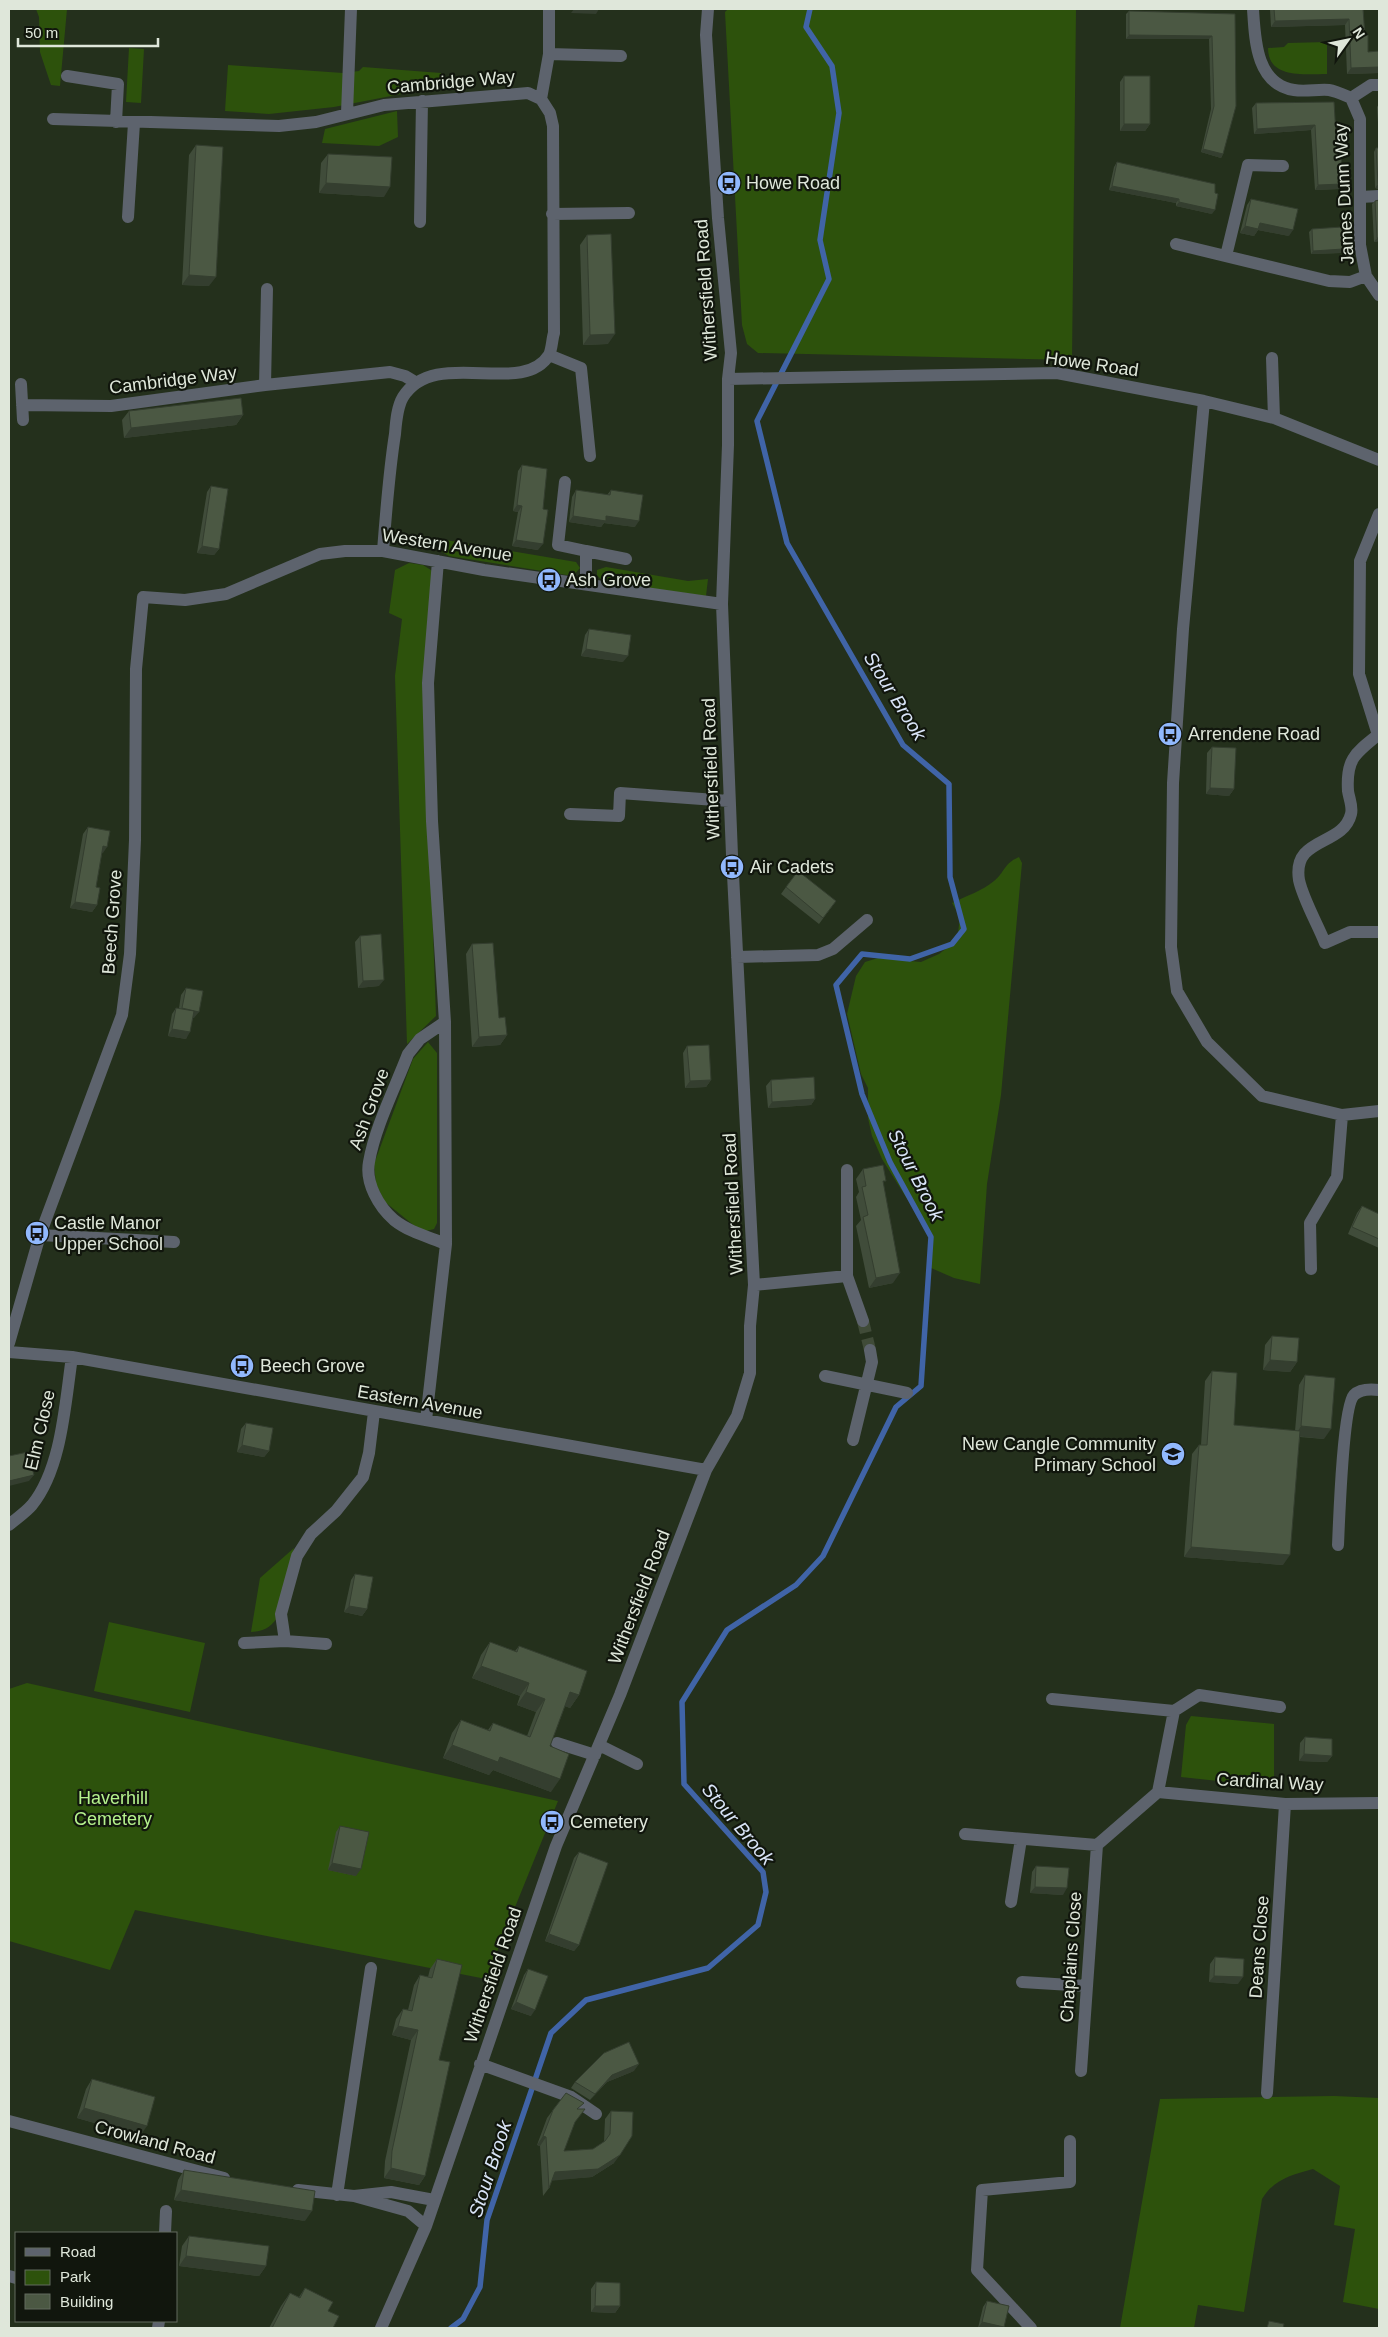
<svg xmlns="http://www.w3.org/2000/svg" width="1388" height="2337" font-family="Arial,sans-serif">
	<rect width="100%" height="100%" fill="#24301c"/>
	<path fill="#2d520c" d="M36 9H67L60 86 51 85 40 52 39 17Z
		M728 9H1076L1072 360 758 353 747 344 742 325 725 12Z
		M1327 42V74C1305 74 1268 79 1268 48L1284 47 1288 43Z
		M129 48 144 49 141 103 126 102Z
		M228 65 343 73 359 71 363 67 441 73 443 86 334 107 269 114 225 111Z
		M397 111 398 137 379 146 322 143 325 129Z
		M440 539 576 562 580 568 573 576 449 556 437 549Z
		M409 563 423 565 434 572 424 683 436 1016 407 1044 395 676 402 619 389 613 395 570Z
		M606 567 688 581 708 579 706 596 603 582 597 575V570Z
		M1019 857 1022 863 1001 1095 987 1184 980 1284 954 1278 931 1268V1247L926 1229 882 1159 872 1136 868 1118V1088L861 1074 847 1014 856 976 865 962 878 958 921 962 939 954 952 944 958 933 960 917 952 903C966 896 982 891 994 881 1005 872 1004 863 1019 857Z
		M428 1042 437 1053V1223L434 1229 422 1232 385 1202 376 1184 374 1164 413 1059Z
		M294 1548 277 1618C269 1629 263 1631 251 1632L260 1578Z
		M109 1622 205 1643 190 1712 94 1691Z
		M27 1683 558 1801 486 1979 135 1910 110 1970 9 1941V1689Z
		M1191 1716 1274 1724V1787L1181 1777 1186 1725Z
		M1334 2096 1379 2098V2309L1343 2302 1355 2229 1334 2225 1340 2186 1313 2169C1292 2175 1274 2179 1262 2199L1244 2312 1198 2305 1194 2328H1120L1160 2099Z"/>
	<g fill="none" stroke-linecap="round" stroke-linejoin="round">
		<path stroke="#4064a7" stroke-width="5.5" d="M451 2328 463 2319 480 2287 487 2220 551 2033 586 2000 708 1968 758 1925 766 1892 763 1872 684 1784 682 1702 727 1630 796 1585 823 1556 896 1407 921 1386 931 1237 890 1162 862 1094 836 985 862 954 910 959 952 944 964 929 950 877 949 784 903 745 787 543 757 421 829 279 820 240 839 113 832 66 806 27 810 9"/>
		<path stroke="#404b38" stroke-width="12" stroke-dasharray="12 6" stroke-linecap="butt" d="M863 1321 870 1350"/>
		<path stroke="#5d636d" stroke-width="12" d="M1253 9C1255 40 1256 84 1294 90 1305 92 1318 89 1329 90 1336 91 1344 95 1351 98L1360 119V245L1366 276 1379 295
			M549 54 621 56
			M67 76 118 84 116 122
			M1351 98 1371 85H1379
			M541 99 549 54V9
			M347 113 351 9
			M53 119 279 126 316 122 384 105 528 93 541 99 550 113 553 126 554 333C552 339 552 349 549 355 522 398 435 346 403 397 397 407 396 422 395 434 389 472 386 512 383 551
			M1360 197 1379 196
			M552 214 629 213
			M128 217 134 123
			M420 222 422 101
			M1176 244 1329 281 1350 282 1366 276
			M1226 256 1248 165 1283 166
			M549 355 581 368 590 456
			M1272 358 1274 418
			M728 379 1057 373 1204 401 1274 418 1379 460
			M21 384 23 420
			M265 385 267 289
			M1204 401 1183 629 1173 783 1171 947 1177 991 1207 1042 1262 1096 1342 1115 1379 1111
			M22 405 111 406 265 385 390 372 405 376 415 382
			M565 482 558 545 586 551V584
			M586 551 626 559
			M1378 735 1359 674 1360 561 1379 514
			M1379 736 1378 735C1354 754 1346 760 1348 791 1349 798 1353 807 1351 814 1343 847 1292 836 1299 880 1303 899 1318 925 1325 943L1350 932H1379
			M570 814 619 816 620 793 729 801
			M737 957 818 955 833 949 867 920
			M445 1022 420 1039 408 1054C395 1088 375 1127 369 1162 365 1183 379 1207 394 1220 409 1232 429 1237 446 1244
			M40 1235 174 1242
			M1311 1269 1310 1223 1337 1177 1342 1115
			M847 1276 863 1321
			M754 1285 847 1276V1170
			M9 1343 40 1235 122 1015 130 954 135 840 136 669 143 597 185 600 226 594 320 554 345 551H383L484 570 722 604
			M9 1352 72 1357 706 1470
			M825 1376 907 1393
			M426 1420 446 1244 445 1022 432 821 428 683 438 561
			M853 1440 872 1362 870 1350
			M9 1525C16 1519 26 1512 32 1505 62 1468 65 1403 72 1357
			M1338 1545C1339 1522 1343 1406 1354 1395 1360 1389 1371 1389 1379 1390
			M285 1641 281 1614 297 1556 311 1534 336 1511 363 1477 369 1453 374 1412
			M244 1643 285 1641 326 1644
			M1052 1699 1174 1711
			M557 1743 595 1755
			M599 1745 637 1764
			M1158 1792 1285 1804 1379 1803
			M965 1834 1097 1845 1158 1792 1174 1711 1199 1695 1280 1707
			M1011 1902 1021 1839
			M1022 1982 1087 1986
			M480 2064 571 2097 596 2114
			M1081 2071 1097 1845
			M1267 2093 1285 1804
			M9 2121 224 2178
			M298 2190 354 2196 408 2211 426 2226
			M337 2195 371 1968
			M354 2196 391 2192 434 2200
			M165 2233 166 2211
			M9 2276 16 2278
			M158 2328 159 2321
			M381 2328 426 2226 556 1846 620 1695 706 1470 737 1416 750 1373V1326L754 1285 732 855 722 604 728 445V379L731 353 718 218 706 35 708 9
			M1031 2328 977 2270 982 2190 1070 2182V2141"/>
	</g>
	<path fill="#404c3a" d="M1270 9H1363L1365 36 1368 52 1379 51V73L1347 74 1345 25 1271 27Z
		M1129 11 1235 14 1223 154 1221 158 1201 152 1211 109 1209 39H1126V14Z
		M1124 76 1150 124 1145 131H1120V82Z
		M1334 102 1337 152 1342 184 1339 189 1315 190 1311 130 1254 134 1252 108 1256 103Z
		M1379 104V139L1377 107Z
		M196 145 209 286 182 285 189 155Z
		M1376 148H1379V189L1375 188 1374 152Z
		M328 154 384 197 319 193 321 163Z
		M1117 162 1212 214 1176 206V203L1109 190 1114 167Z
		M1251 199 1289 236 1258 230 1254 236 1240 233 1247 205Z
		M1379 200V241L1374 242 1372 204 1375 201Z
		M1312 229 1343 249 1341 253 1311 254 1309 232Z
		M587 235 608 344 583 345 580 245Z
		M129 411 243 415 236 425 124 438 122 420Z
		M522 465 538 550 512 546 518 512 513 511 518 471Z
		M211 486 219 549 214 555 197 553 207 492Z
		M576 490 607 495 611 490 635 527 604 523 601 527 569 522 572 497Z
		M589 629 623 662 581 656 585 635Z
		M1212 747 1234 789 1229 796 1206 794 1207 753Z
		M88 827 103 853H102L96 887 97 905 92 912 70 908 83 834Z
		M786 887 836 901 819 924 781 894Z
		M360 936 379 986 358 988 355 942Z
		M472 944 499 1018 507 1035 500 1045 472 1047 466 954Z
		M186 988 194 1018H193L186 1039 168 1036 172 1014 176 1008H179L181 995Z
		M687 1046 711 1080 706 1087 685 1088 683 1053Z
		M771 1080 815 1099 811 1105 768 1108 766 1086Z
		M863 1169 893 1283 869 1288 856 1226 861 1220 856 1197 859 1192 856 1179Z
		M1362 1206 1379 1214V1248L1348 1234 1357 1213Z
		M1272 1336 1297 1362 1290 1372 1263 1370 1265 1345Z
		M1212 1371 1234 1425 1295 1431 1299 1385 1305 1375 1324 1439 1300 1437 1283 1565 1184 1557 1192 1454 1199 1445H1201L1205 1381Z
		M246 1423 269 1451 264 1457 237 1452 241 1429Z
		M355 1574 367 1609 362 1616 344 1612 351 1580Z
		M490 1642 515 1651 519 1646 579 1695 570 1708 565 1706 550 1746 551 1792 493 1770 489 1775 443 1758 452 1733 461 1720 488 1730 493 1723 527 1736 536 1712 517 1705 520 1696 472 1678 481 1655Z
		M1305 1737 1332 1756 1327 1762 1299 1761 1300 1743Z
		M340 1826 356 1876 328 1870 336 1832Z
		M579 1852V1945L574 1951 545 1941 574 1858Z
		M1036 1866 1063 1895 1030 1893 1032 1872Z
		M1215 1957 1238 1984 1209 1982 1210 1964Z
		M437 1959 439 2060 425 2176 419 2185 384 2178 385 2161 411 2040 392 2035 396 2019 403 2009 408 2010 414 1985 420 1975 428 1977 430 1969Z
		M528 1969 531 2016 511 2009 524 1975Z
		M634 2071 607 2082 590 2100 571 2088 575 2082Z
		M92 2079 140 2136 77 2118 86 2089Z
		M579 2109 564 2151 593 2149 604 2142 605 2119 611 2111 614 2163 592 2177 552 2180 549 2188 543 2196 540 2146 537 2145 547 2118 553 2110Z
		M184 2170 305 2221 174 2200 178 2180Z
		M189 2236 266 2266 259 2276 179 2266 182 2246Z
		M596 2282 620 2306 615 2313 591 2312V2289Z
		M305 2288 333 2328H269L281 2306 290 2293 299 2297Z
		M987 2301 1009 2306 978 2328 983 2307Z"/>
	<path fill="#343e2f" d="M574 9H599L596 14 571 13Z
		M1349 19 1345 25 1271 27 1275 21Z
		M1129 35 1212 36 1209 39H1126Z
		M1379 67V73L1347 74 1351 68Z
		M1124 124H1150L1145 131H1120Z
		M1315 125 1311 130 1254 134 1257 129Z
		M1203 149 1223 154 1221 158 1201 152Z
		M326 183 390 187 384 197 319 193Z
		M1342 184 1339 189 1315 190 1318 185Z
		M1378 184H1379V189L1375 188Z
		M1112 186 1179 199 1176 203 1109 190Z
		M1179 202 1215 210 1212 214 1176 206Z
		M1260 223 1293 230 1289 236 1258 230 1254 236 1240 233 1245 226Z
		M1377 238H1379V241L1374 242Z
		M1343 249 1341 253 1311 254 1313 251Z
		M189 275 216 277 209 286 182 285Z
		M615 334 608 344 583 345 590 335Z
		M243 415 236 425 124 438 131 428Z
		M517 505 522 506 518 512 513 511Z
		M573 516H606L639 521 635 527 604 523 601 527 569 522Z
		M516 540 543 544 538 550 512 546Z
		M202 546 219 549 214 555 197 553Z
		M586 649 628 656 623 662 581 656Z
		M1210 788 1234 789 1229 796 1206 794Z
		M103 846 107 847 103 853 98 852Z
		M75 902 97 905 92 912 70 908Z
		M384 980 379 986 358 988 363 981Z
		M182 1008 199 1012 194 1018 178 1015Z
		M172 1029 190 1032 186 1039 168 1036Z
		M507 1035 500 1045 472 1047 479 1037Z
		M711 1080 706 1087 685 1088 690 1081Z
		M815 1099 811 1105 768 1108 772 1102Z
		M900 1273 893 1283 869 1288 876 1278Z
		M1270 1360 1297 1362 1290 1372 1263 1370Z
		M1301 1426 1331 1429 1324 1439 1295 1436Z
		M242 1445 269 1451 264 1457 237 1452Z
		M34 1475 29 1481 9 1486V1481Z
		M1191 1547 1290 1555 1283 1565 1184 1557Z
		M349 1606 367 1609 362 1616 344 1612Z
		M481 1666 529 1683 520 1696 472 1678Z
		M526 1692 545 1699 536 1712 517 1705Z
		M570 1692 579 1695 570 1708 561 1705Z
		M452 1745 500 1757 560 1779 551 1792 493 1770 489 1775 443 1758Z
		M1304 1754 1332 1756 1327 1762 1299 1761Z
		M332 1863 361 1869 356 1876 328 1870Z
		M1035 1887 1067 1888 1063 1895 1030 1893Z
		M549 1934 579 1945 574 1951 545 1941Z
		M1214 1976 1243 1977 1238 1984 1209 1982Z
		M516 2002 535 2010 531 2016 511 2009Z
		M398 2026 418 2030 411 2040 392 2035Z
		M639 2064 634 2071 607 2082 590 2100 595 2094 612 2075Z
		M84 2108 147 2126 140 2136 77 2118Z
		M543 2136 546 2137 540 2146 537 2145Z
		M620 2155 614 2163 592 2177 549 2181 555 2172Z
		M391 2168 425 2176 419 2185 384 2178Z
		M181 2190 312 2211 305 2221 174 2200Z
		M186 2256 266 2266 259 2276 179 2266Z
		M595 2306H620L615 2313 591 2312Z
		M982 2322 1004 2327V2328H978Z"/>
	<path fill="#4b5843" stroke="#343e2f" d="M1274 9H1363L1365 36 1368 35V52L1379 51V67L1351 68 1349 19 1275 21Z
		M1129 11 1235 14 1236 106 1223 154 1203 149 1214 106 1212 36 1129 35Z
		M1124 76H1150V124H1124Z
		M1334 102 1337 152 1341 151 1342 184 1318 185 1315 125 1257 129 1256 103Z
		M196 145 223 147 216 277 189 275Z
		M1376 148H1379V184H1378Z
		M328 154 392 157 390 187 326 183Z
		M1117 162 1215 184V193L1218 194 1215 210 1179 202V199L1112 186Z
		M1251 199 1298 209 1293 230 1260 223 1258 229 1245 226Z
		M1379 200V238H1377L1375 201Z
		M1342 227 1343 249 1313 251 1312 229Z
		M611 234 615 334 590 335 587 235Z
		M241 398 243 415 131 428 129 411Z
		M522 465 547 469 543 509 548 510 543 544 516 540 522 506 517 505Z
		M211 486 228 489 219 549 202 546Z
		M576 490 610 495 611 490 643 495 639 521 606 516V521L573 516Z
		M589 629 631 635 628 656 586 649Z
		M1212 747 1236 748 1234 789 1210 788Z
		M88 827 110 831 107 847 103 846 96 887 100 888 97 905 75 902Z
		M798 871 836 901 823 918 786 887Z
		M381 934 384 980 363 981 360 936Z
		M493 943 499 1018 505 1017 507 1035 479 1037 472 944Z
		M186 988 203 991 199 1012 182 1008Z
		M176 1008 194 1011 190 1032 172 1029Z
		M709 1045 711 1080 690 1081 687 1046Z
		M814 1077 815 1099 772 1102 771 1080Z
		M883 1165 886 1181H883L900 1273 876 1278 863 1217 868 1215 862 1187 866 1186 863 1169Z
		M1362 1206 1379 1214V1239L1352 1227Z
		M1272 1336 1299 1338 1297 1362 1270 1360Z
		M1212 1371 1237 1373 1234 1425 1300 1431 1290 1555 1191 1547 1199 1445H1207Z
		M1305 1375 1335 1378 1331 1429 1301 1426Z
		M246 1423 273 1428 269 1451 242 1445Z
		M28 1452 34 1475 9 1481V1456Z
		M355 1574 373 1577 367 1609 349 1606Z
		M490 1642 517 1652 519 1646 587 1671 579 1695 570 1692 550 1746 569 1754 560 1779 500 1757 498 1762 452 1745 461 1720 490 1731 493 1723 530 1737 545 1699 526 1692 529 1683 481 1666Z
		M1305 1737 1332 1739V1756L1304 1754Z
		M340 1826 369 1832 361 1869 332 1863Z
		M579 1852 608 1863 579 1945 549 1934Z
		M1036 1866 1069 1868 1067 1888 1035 1887Z
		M1215 1957 1244 1959 1243 1977 1214 1976Z
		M437 1959 462 1965 439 2060 450 2062 425 2176 391 2168 392 2151 418 2030 398 2026 403 2009 412 2011 420 1975 432 1978Z
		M528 1969 548 1976 535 2010 516 2002Z
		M629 2042 639 2064 612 2075 595 2094 575 2082 604 2053Z
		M92 2079 155 2097 147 2126 84 2108Z
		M566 2093 584 2103 577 2109H585L575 2122 564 2151 593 2149 605 2141 610 2134 611 2111 633 2112 632 2136 620 2155 598 2169 555 2172 549 2188 546 2137 543 2136 553 2110Z
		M184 2170 315 2191 312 2211 181 2190Z
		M189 2236 269 2246 266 2266 186 2256Z
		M596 2282 620 2283V2306H595Z
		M305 2288 333 2302 328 2311 339 2316 333 2328H272L290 2293 300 2298Z
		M987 2301 1009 2306 1004 2327 982 2322Z
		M1269 2321 1284 2324 1283 2328H1267Z"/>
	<defs>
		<g id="bus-disc" transform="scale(1.25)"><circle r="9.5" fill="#91b8fd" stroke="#11160d"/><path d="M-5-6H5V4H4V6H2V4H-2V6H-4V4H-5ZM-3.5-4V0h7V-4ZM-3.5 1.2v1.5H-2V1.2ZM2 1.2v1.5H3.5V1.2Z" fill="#111"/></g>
		<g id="school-disc" transform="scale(1.25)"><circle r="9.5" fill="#91b8fd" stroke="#11160d"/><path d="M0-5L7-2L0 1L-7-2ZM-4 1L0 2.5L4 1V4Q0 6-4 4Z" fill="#111"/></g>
	</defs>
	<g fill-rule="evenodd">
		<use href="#bus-disc" x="729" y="183"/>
		<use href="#bus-disc" x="549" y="580"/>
		<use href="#bus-disc" x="1170" y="734"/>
		<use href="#bus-disc" x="732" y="867"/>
		<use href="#bus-disc" x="37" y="1233"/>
		<use href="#bus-disc" x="242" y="1366"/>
		<use href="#school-disc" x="1173" y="1454"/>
		<use href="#bus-disc" x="552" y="1822"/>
	</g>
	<g text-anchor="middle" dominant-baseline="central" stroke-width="4.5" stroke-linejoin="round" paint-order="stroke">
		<g font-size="18" fill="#dfe7da" stroke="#11160d">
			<text transform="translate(451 82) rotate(-5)">Cambridge Way</text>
			<text transform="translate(1344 194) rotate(-93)">James Dunn Way</text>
			<text transform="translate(706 290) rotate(-94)">Withersfield Road</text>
			<text transform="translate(1092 364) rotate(8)">Howe Road</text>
			<text transform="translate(173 380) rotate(-7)">Cambridge Way</text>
			<text transform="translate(447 545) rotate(9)">Western Avenue</text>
			<text transform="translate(711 769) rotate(-92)">Withersfield Road</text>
			<text transform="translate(112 922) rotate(-86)">Beech Grove</text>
			<text transform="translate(369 1109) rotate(-70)">Ash Grove</text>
			<text transform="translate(733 1204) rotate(-93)">Withersfield Road</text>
			<text transform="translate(420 1402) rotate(10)">Eastern Avenue</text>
			<text transform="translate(40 1430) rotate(-77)">Elm Close</text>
			<text transform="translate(639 1597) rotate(-69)">Withersfield Road</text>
			<text transform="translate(1270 1782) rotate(3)">Cardinal Way</text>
			<text transform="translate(1259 1947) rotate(-86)">Deans Close</text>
			<text transform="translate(1071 1957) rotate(-86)">Chaplains Close</text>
			<text transform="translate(493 1975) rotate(-71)">Withersfield Road</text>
			<text transform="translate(155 2142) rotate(15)">Crowland Road</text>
		</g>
		<g font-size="18" fill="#dfe7da" stroke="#11160d" text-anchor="start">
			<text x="746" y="183">Howe Road</text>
			<text x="566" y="580">Ash Grove</text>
			<text x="1188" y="734">Arrendene Road</text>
			<text x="750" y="867">Air Cadets</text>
			<text x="54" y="1223">Castle Manor<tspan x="54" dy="21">Upper School</tspan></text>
			<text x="260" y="1366">Beech Grove</text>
			<text x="1156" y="1444" text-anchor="end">New Cangle Community<tspan x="1156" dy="21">Primary School</tspan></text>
			<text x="570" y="1822">Cemetery</text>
		</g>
		<g font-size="18" fill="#b5f28d" stroke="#11160d">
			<text x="113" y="1798">Haverhill<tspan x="113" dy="21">Cemetery</tspan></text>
		</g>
		<g font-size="19" font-style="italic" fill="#dae5f8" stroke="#11160d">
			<text transform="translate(895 696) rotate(58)">Stour Brook</text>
			<text transform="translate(916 1175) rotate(63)">Stour Brook</text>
			<text transform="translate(738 1824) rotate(50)">Stour Brook</text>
			<text transform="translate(490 2169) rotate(-72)">Stour Brook</text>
		</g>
	</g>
	<rect width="1388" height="2337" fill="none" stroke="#dfe7da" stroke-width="20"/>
	<rect x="15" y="2232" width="162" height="90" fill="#11160d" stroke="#636a5f"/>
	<rect x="25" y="2248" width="25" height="8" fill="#5d636d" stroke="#636a5f"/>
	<text x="60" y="2257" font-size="15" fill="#dfe7da">Road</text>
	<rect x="25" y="2270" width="25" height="15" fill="#2d520c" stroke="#636a5f"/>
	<text x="60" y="2282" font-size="15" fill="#dfe7da">Park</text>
	<rect x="25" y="2294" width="25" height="15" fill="#4b5843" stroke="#636a5f"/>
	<text x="60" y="2307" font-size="15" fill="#dfe7da">Building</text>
	<g transform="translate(1348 40) rotate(57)" stroke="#11160d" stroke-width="4" paint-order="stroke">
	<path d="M0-4L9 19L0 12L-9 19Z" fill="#dfe7da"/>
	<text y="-8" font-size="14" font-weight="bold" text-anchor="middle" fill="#dfe7da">N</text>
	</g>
	<path d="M18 38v8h140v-8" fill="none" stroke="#dfe7da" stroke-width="2.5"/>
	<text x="25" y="38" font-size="15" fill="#dfe7da" stroke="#11160d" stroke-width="4" paint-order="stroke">50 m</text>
</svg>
